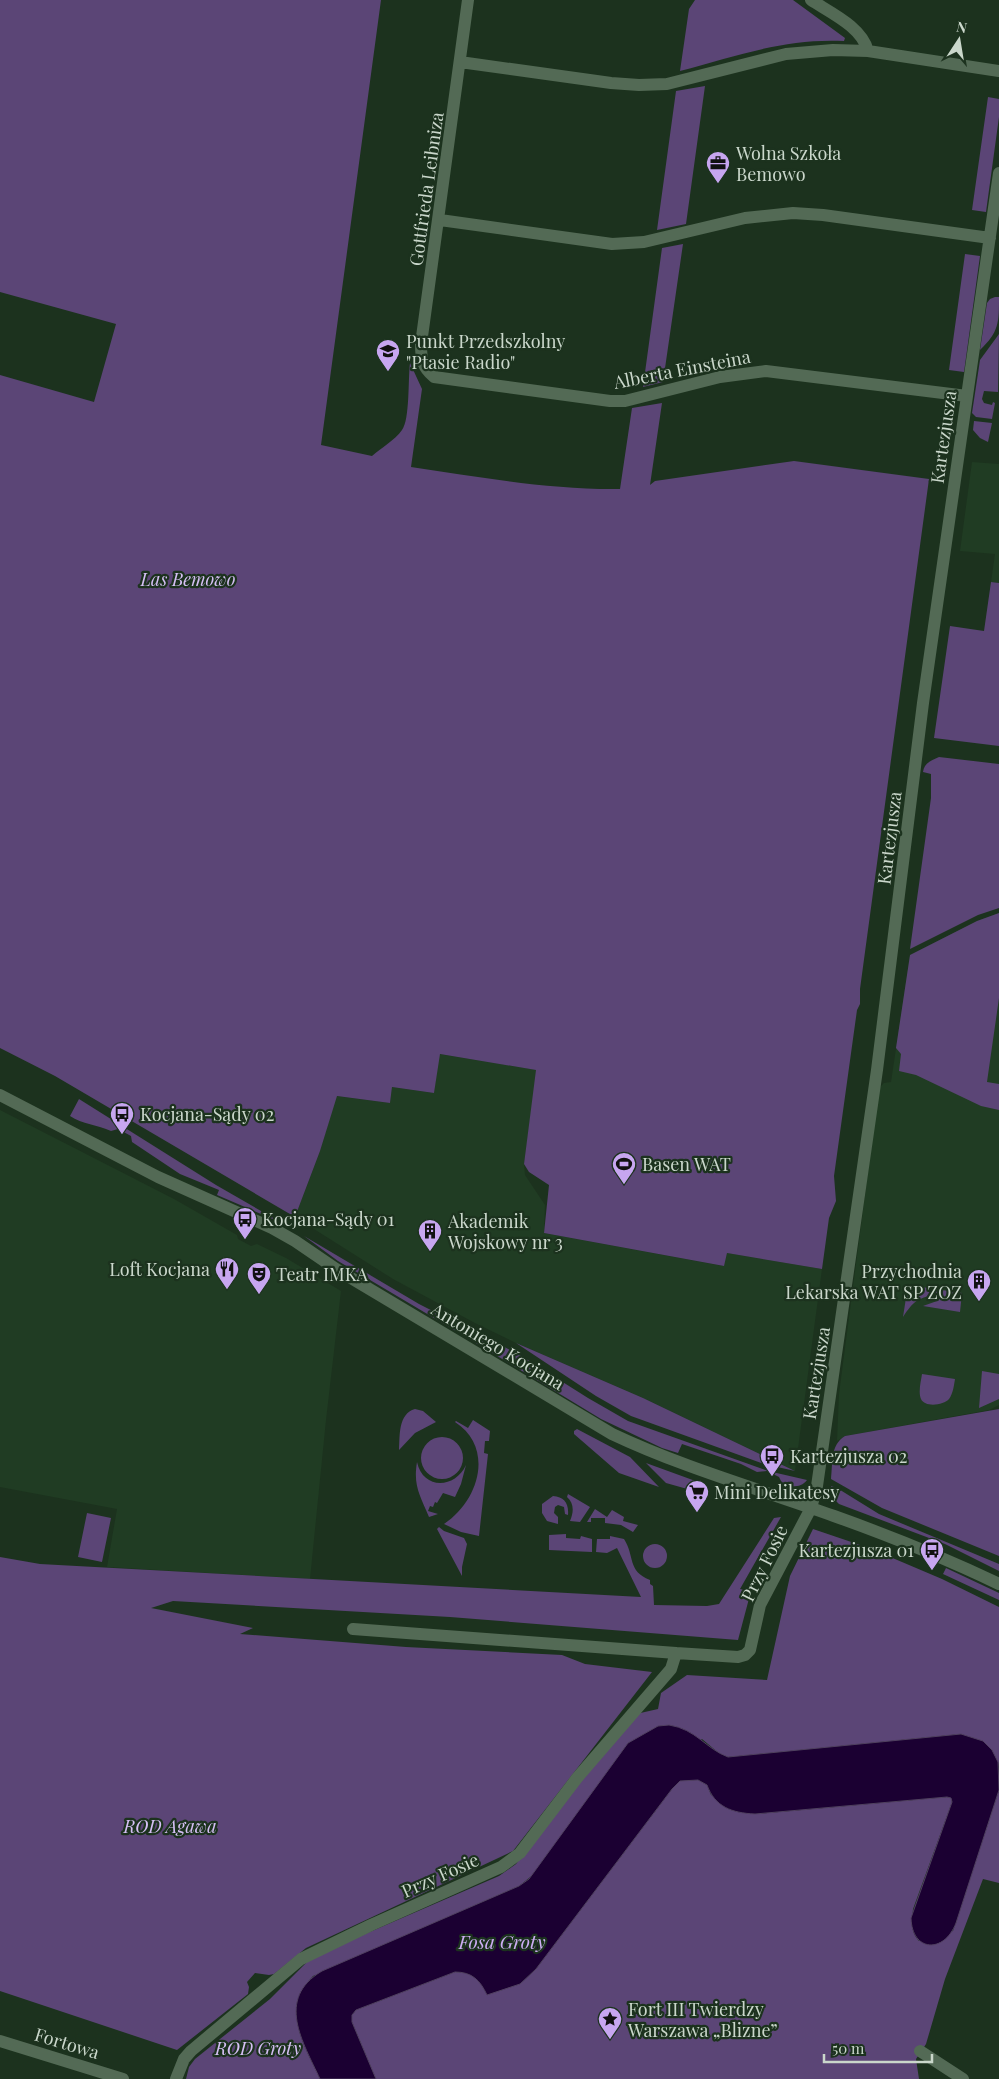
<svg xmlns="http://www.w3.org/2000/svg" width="999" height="2079" font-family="'Playfair Display',serif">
	<rect width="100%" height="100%" fill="#1c321e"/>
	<path fill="#203c23" d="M972 462 999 464V583L991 582 995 554 960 551Z
		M999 913V1405L989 1410 845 1436 837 1441 839 1394 879 1088 884 1083 891 1082 910 955 977 921Z
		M439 1054 537 1070 524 1164 525 1175 545 1205 544 1233 723 1266 727 1253 822 1269 795 1471 643 1398 516 1343 475 1323 393 1279 295 1217 320 1151 336 1096 390 1103 392 1087 434 1093Z
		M0 1110 174 1199 237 1235 238 1239 251 1246 257 1244 286 1258 341 1291 326 1420 310 1579 107 1567 117 1509 0 1487Z"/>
	<path fill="#5b4576" d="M0 0H381L321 445 372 456C381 448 395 440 402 430 410 420 408 378 410 363L422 389 411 467C480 477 550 490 620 489L632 408 662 403 650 485 655 481 794 461 929 479 860 989V1004L857 1010 834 1176 836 1201 829 1218 822 1269 727 1253 724 1266 544 1233 549 1185 529 1172 524 1164 536 1070 440 1054 434 1093 392 1087 390 1103 337 1096 320 1151 295 1217 55 1076 0 1048V375L94 402 116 324 0 292Z
		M695 0H793L845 38 844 41C786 38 736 56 680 71L689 9Z
		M705 86 686 224 657 230 676 91Z
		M988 97 999 99V117L986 212 972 210Z
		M683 244 663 382 643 387 662 248Z
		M965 254 980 256 964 372 949 370Z
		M995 297H999C999 323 999 332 980 350L987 303 990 299Z
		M999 334 998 392 984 391 982 399 984 403 992 405 993 402 995 403 992 419 976 417 972 413 980 360Z
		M974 421 992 423 988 442 980 438 973 430Z
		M991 582 999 583V746L934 738 950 626 984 631Z
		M939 757 999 764V908L978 915 910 949 931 798V774L923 772C924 763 932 760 939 757Z
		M999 913V998L987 1082 999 1084V1110L981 1106 916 1075 899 1071 901 1054 896 1048 910 955 977 921Z
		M79 1099 216 1185 282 1223 217 1195 219 1190 180 1174 132 1142 131 1136 118 1129 111 1131C98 1125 82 1124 70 1116Z
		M304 1236 419 1304 464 1327 461 1331H456L338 1261Z
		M908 1285 962 1293 960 1312 923 1306 937 1301 935 1295C917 1298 913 1302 903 1317Z
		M473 1330 523 1357 588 1398 628 1421 768 1471 807 1480C801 1488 792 1487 783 1485L779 1477 767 1471 757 1472 741 1464 682 1444 678 1453 662 1448 601 1419 471 1340 470 1337Z
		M516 1343 643 1398 795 1471 764 1464 631 1416 596 1396Z
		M982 1371 999 1374V1399L979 1408Z
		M922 1374 955 1379C954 1385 953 1394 949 1399 944 1405 925 1408 921 1399 918 1392 921 1381 922 1374Z
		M415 1409 423 1411 436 1422 415 1433 399 1450C400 1435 398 1414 415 1409Z
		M999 1409V1556L882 1508 831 1479C833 1463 830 1445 845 1436Z
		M473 1420 490 1431 489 1441H485L484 1453 488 1454 479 1536 461 1532 444 1524C479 1501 495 1448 455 1422L456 1421 468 1428Z
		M577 1429 630 1457 659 1487 619 1473 574 1434V1431Z
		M421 1458a21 21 0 1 1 42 0a21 21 0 1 1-42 0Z
		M417 1462C423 1490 455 1489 466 1465L461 1484 455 1497 443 1493 437 1503 435 1502 433 1507 430 1506 428 1511 438 1514 429 1517C420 1495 413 1486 417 1462Z
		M646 1463 701 1483 698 1492 666 1483Z
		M831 1486 837 1488 879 1514 999 1564V1571L945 1544 839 1504 834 1499Z
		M568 1494 590 1507 580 1522 570 1521C574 1512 574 1503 567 1497Z
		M553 1496C564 1497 569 1503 568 1515L565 1514 564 1507 558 1505 555 1507 554 1513 558 1517V1524L547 1521 542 1513V1504Z
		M595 1509 607 1517 612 1510 624 1517 623 1521 638 1525 633 1532 621 1525 605 1523V1518H591V1522H587Z
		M87 1513 111 1518 102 1562 78 1557Z
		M781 1517 740 1589 751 1591 738 1640 450 1617 173 1601 151 1608 253 1628 240 1634 406 1647 562 1655 585 1664 652 1672 513 1851 306 1948 274 1974 269 1975 255 1973 247 1982 249 1987 248 1994 177 2050 0 1991V1557L40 1564 641 1597 617 1548 607 1553 596 1552 597 1539H610V1536L624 1539C635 1556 627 1571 650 1580V1584L653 1586 654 1605 707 1606 719 1604 774 1518Z
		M439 1527 444 1531 464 1538 467 1544 462 1567V1576L437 1529Z
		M813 1529 869 1548 942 1579 999 1607V1767L998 1762 961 1734 728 1757 720 1754 702 1739 519 1886 313 1976C280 2010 304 2044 320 2079H186L189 2067 195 2059 270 1999 312 1957 499 1876 516 1864 620 1728 636 1714 658 1709 661 1693 687 1675 767 1680 790 1576Z
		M566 1534V1538L580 1539 581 1536 592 1539V1552L549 1550V1535Z
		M643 1556a12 12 0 1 1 24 0a12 12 0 1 1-24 0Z
		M946 1568 999 1593V1600L943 1574Z
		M689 1779 698 1780 707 1785 711 1795 755 1814 947 1797 951 1798 952 1802 913 1909C912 1922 910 1931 919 1941L953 1931 999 1790V1883L983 1879 945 1979 926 2044 916 2059 919 2079H376L352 2022V2015L356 2010 455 1972C467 1972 475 1975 483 1985L520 1984 536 1969 672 1789 680 1781Z"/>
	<path fill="#1b0032" stroke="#504060" d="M669 1725C696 1729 706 1749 728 1757L961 1734 983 1741 992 1750 998 1762 999 1790 956 1923C944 1954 912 1952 911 1918L952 1802 951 1798 947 1797 755 1814C732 1813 715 1807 707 1785L698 1780 680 1781 672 1789 536 1969 520 1984 487 1995C480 1980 472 1972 455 1972L356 2010 352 2015V2022L376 2079H320C303 2042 275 1999 322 1971L519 1886 529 1879 628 1743 658 1726Z"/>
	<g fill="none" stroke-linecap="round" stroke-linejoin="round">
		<path stroke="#536a55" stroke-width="12" d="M468 0 421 344C421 359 422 367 434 377L610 401H625L720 377 766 371 967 396
			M811 0C831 13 862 27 868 51
			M460 62 611 83 639 85 667 84 786 54 833 50 868 51 999 71
			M440 220 612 244 644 242 745 218 793 213 823 215 990 238
			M0 1095 158 1177 272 1228 295 1241 336 1269 612 1434C684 1468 759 1489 834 1516 890 1536 945 1558 999 1584
			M353 1629 676 1653
			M0 2041 123 2079
			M920 2051 963 2079
			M176 2079 184 2059 191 2051 301 1959 371 1925 501 1867 520 1853 577 1778 671 1669 676 1653 738 1657 745 1655 750 1650 760 1605 811 1508 817 1486 877 1070 923 703 999 173"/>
	</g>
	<defs>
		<g id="office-pin" transform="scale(1.25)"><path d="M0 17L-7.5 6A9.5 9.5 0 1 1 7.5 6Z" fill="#c7a6f0" stroke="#1c321e"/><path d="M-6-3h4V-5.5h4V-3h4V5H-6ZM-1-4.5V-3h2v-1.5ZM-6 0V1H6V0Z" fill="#111"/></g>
		<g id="school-pin" transform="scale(1.25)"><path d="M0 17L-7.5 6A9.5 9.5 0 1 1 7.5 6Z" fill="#c7a6f0" stroke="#1c321e"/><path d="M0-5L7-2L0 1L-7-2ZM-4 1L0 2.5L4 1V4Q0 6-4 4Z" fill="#111"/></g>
		<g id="bus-pin" transform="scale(1.25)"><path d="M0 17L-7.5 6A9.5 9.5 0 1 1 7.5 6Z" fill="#c7a6f0" stroke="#1c321e"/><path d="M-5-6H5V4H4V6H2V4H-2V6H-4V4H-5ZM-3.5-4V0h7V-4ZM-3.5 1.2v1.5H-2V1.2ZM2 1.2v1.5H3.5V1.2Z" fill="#111"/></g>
		<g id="stadium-pin" transform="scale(1.25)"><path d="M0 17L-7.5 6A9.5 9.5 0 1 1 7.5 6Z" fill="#c7a6f0" stroke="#1c321e"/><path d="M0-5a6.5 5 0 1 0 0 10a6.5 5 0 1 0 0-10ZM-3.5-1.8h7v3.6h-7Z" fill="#111"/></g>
		<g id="building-pin" transform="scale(1.25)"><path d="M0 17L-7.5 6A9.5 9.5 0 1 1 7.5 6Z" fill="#c7a6f0" stroke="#1c321e"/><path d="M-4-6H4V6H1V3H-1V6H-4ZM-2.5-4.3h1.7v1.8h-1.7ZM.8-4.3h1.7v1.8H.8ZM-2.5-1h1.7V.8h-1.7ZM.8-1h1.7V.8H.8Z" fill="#111"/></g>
		<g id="restaurant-pin" transform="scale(1.25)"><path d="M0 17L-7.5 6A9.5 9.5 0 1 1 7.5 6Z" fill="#c7a6f0" stroke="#1c321e"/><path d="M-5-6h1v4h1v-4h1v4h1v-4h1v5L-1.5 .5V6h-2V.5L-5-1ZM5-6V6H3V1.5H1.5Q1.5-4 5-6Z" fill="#111"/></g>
		<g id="theatre-pin" transform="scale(1.25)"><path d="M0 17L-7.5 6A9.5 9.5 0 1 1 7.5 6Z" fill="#c7a6f0" stroke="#1c321e"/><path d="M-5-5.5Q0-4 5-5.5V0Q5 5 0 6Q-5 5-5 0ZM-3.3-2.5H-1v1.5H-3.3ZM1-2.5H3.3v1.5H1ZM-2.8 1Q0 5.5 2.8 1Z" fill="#111"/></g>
		<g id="supermarket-pin" transform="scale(1.25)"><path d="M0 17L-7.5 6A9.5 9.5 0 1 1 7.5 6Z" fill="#c7a6f0" stroke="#1c321e"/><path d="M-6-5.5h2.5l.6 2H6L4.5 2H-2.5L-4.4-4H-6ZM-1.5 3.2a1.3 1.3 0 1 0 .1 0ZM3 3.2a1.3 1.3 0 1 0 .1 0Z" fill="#111"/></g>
		<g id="sight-pin" transform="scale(1.25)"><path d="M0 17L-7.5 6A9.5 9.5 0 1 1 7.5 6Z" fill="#c7a6f0" stroke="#1c321e"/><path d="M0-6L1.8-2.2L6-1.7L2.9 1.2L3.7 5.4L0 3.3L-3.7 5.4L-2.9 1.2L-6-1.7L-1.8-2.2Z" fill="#111"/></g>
	</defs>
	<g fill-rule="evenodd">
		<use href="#office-pin" x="718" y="163"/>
		<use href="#school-pin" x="388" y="351"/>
		<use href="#bus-pin" x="122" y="1114"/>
		<use href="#stadium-pin" x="624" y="1164"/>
		<use href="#bus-pin" x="245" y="1219"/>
		<use href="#building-pin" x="430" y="1231"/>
		<use href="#restaurant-pin" x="227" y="1269"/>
		<use href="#theatre-pin" x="259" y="1274"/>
		<use href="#building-pin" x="979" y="1281"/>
		<use href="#bus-pin" x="772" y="1456"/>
		<use href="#supermarket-pin" x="697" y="1492"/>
		<use href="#bus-pin" x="932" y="1550"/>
		<use href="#sight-pin" x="610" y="2019"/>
	</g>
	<g text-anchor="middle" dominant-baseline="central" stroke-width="4.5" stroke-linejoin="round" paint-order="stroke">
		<g font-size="18" fill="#cad7cb" stroke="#1c321e" text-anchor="start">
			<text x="736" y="153">Wolna Szkoła<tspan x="736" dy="21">Bemowo</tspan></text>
			<text x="406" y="341">Punkt Przedszkolny<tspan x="406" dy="21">"Ptasie Radio"</tspan></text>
			<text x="140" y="1114">Kocjana-Sądy 02</text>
			<text x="642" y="1164">Basen WAT</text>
			<text x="262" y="1219">Kocjana-Sądy 01</text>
			<text x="448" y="1221">Akademik<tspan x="448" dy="21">Wojskowy nr 3</tspan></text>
			<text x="210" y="1269" text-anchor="end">Loft Kocjana</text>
			<text x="962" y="1271" text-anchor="end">Przychodnia<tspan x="962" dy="21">Lekarska WAT SP ZOZ</tspan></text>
			<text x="276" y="1274">Teatr IMKA</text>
			<text x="790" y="1456">Kartezjusza 02</text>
			<text x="714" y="1492">Mini Delikatesy</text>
			<text x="914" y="1550" text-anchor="end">Kartezjusza 01</text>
			<text x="628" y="2009">Fort III Twierdzy<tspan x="628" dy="21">Warszawa „Blizne”</tspan></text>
		</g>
		<g font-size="18" fill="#cad7cb" stroke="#1c321e">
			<text transform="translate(426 189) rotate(-82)">Gottfrieda Leibniza</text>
			<text transform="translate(682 369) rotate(-11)">Alberta Einsteina</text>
			<text transform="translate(943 437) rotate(-82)">Kartezjusza</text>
			<text transform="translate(889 838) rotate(-83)">Kartezjusza</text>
			<text transform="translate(498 1346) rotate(31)">Antoniego Kocjana</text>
			<text transform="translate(816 1373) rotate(-81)">Kartezjusza</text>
			<text transform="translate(764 1563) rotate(-64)">Przy Fosie</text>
			<text transform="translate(440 1875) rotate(-24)">Przy Fosie</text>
			<text transform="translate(67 2043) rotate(17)">Fortowa</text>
		</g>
		<g font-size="18" font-style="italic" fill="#d5bff4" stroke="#1c321e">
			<text x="188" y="579">Las Bemowo</text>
			<text x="170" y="1826">ROD Agawa</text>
			<text x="258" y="2048">ROD Groty</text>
		</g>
		<g font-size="19" font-style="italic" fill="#cdaef4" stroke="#1c321e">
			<text x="502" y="1941">Fosa Groty</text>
		</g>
	</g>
	<g transform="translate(959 40) rotate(12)" stroke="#1c321e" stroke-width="4" paint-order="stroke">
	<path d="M0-4L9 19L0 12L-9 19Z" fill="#cad7cb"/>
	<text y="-8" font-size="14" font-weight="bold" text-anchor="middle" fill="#cad7cb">N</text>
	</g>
	<path d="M824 2054v8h108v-8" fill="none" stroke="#cad7cb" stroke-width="2.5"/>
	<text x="832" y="2054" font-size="15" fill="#cad7cb" stroke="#1c321e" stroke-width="4" paint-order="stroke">50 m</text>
</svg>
